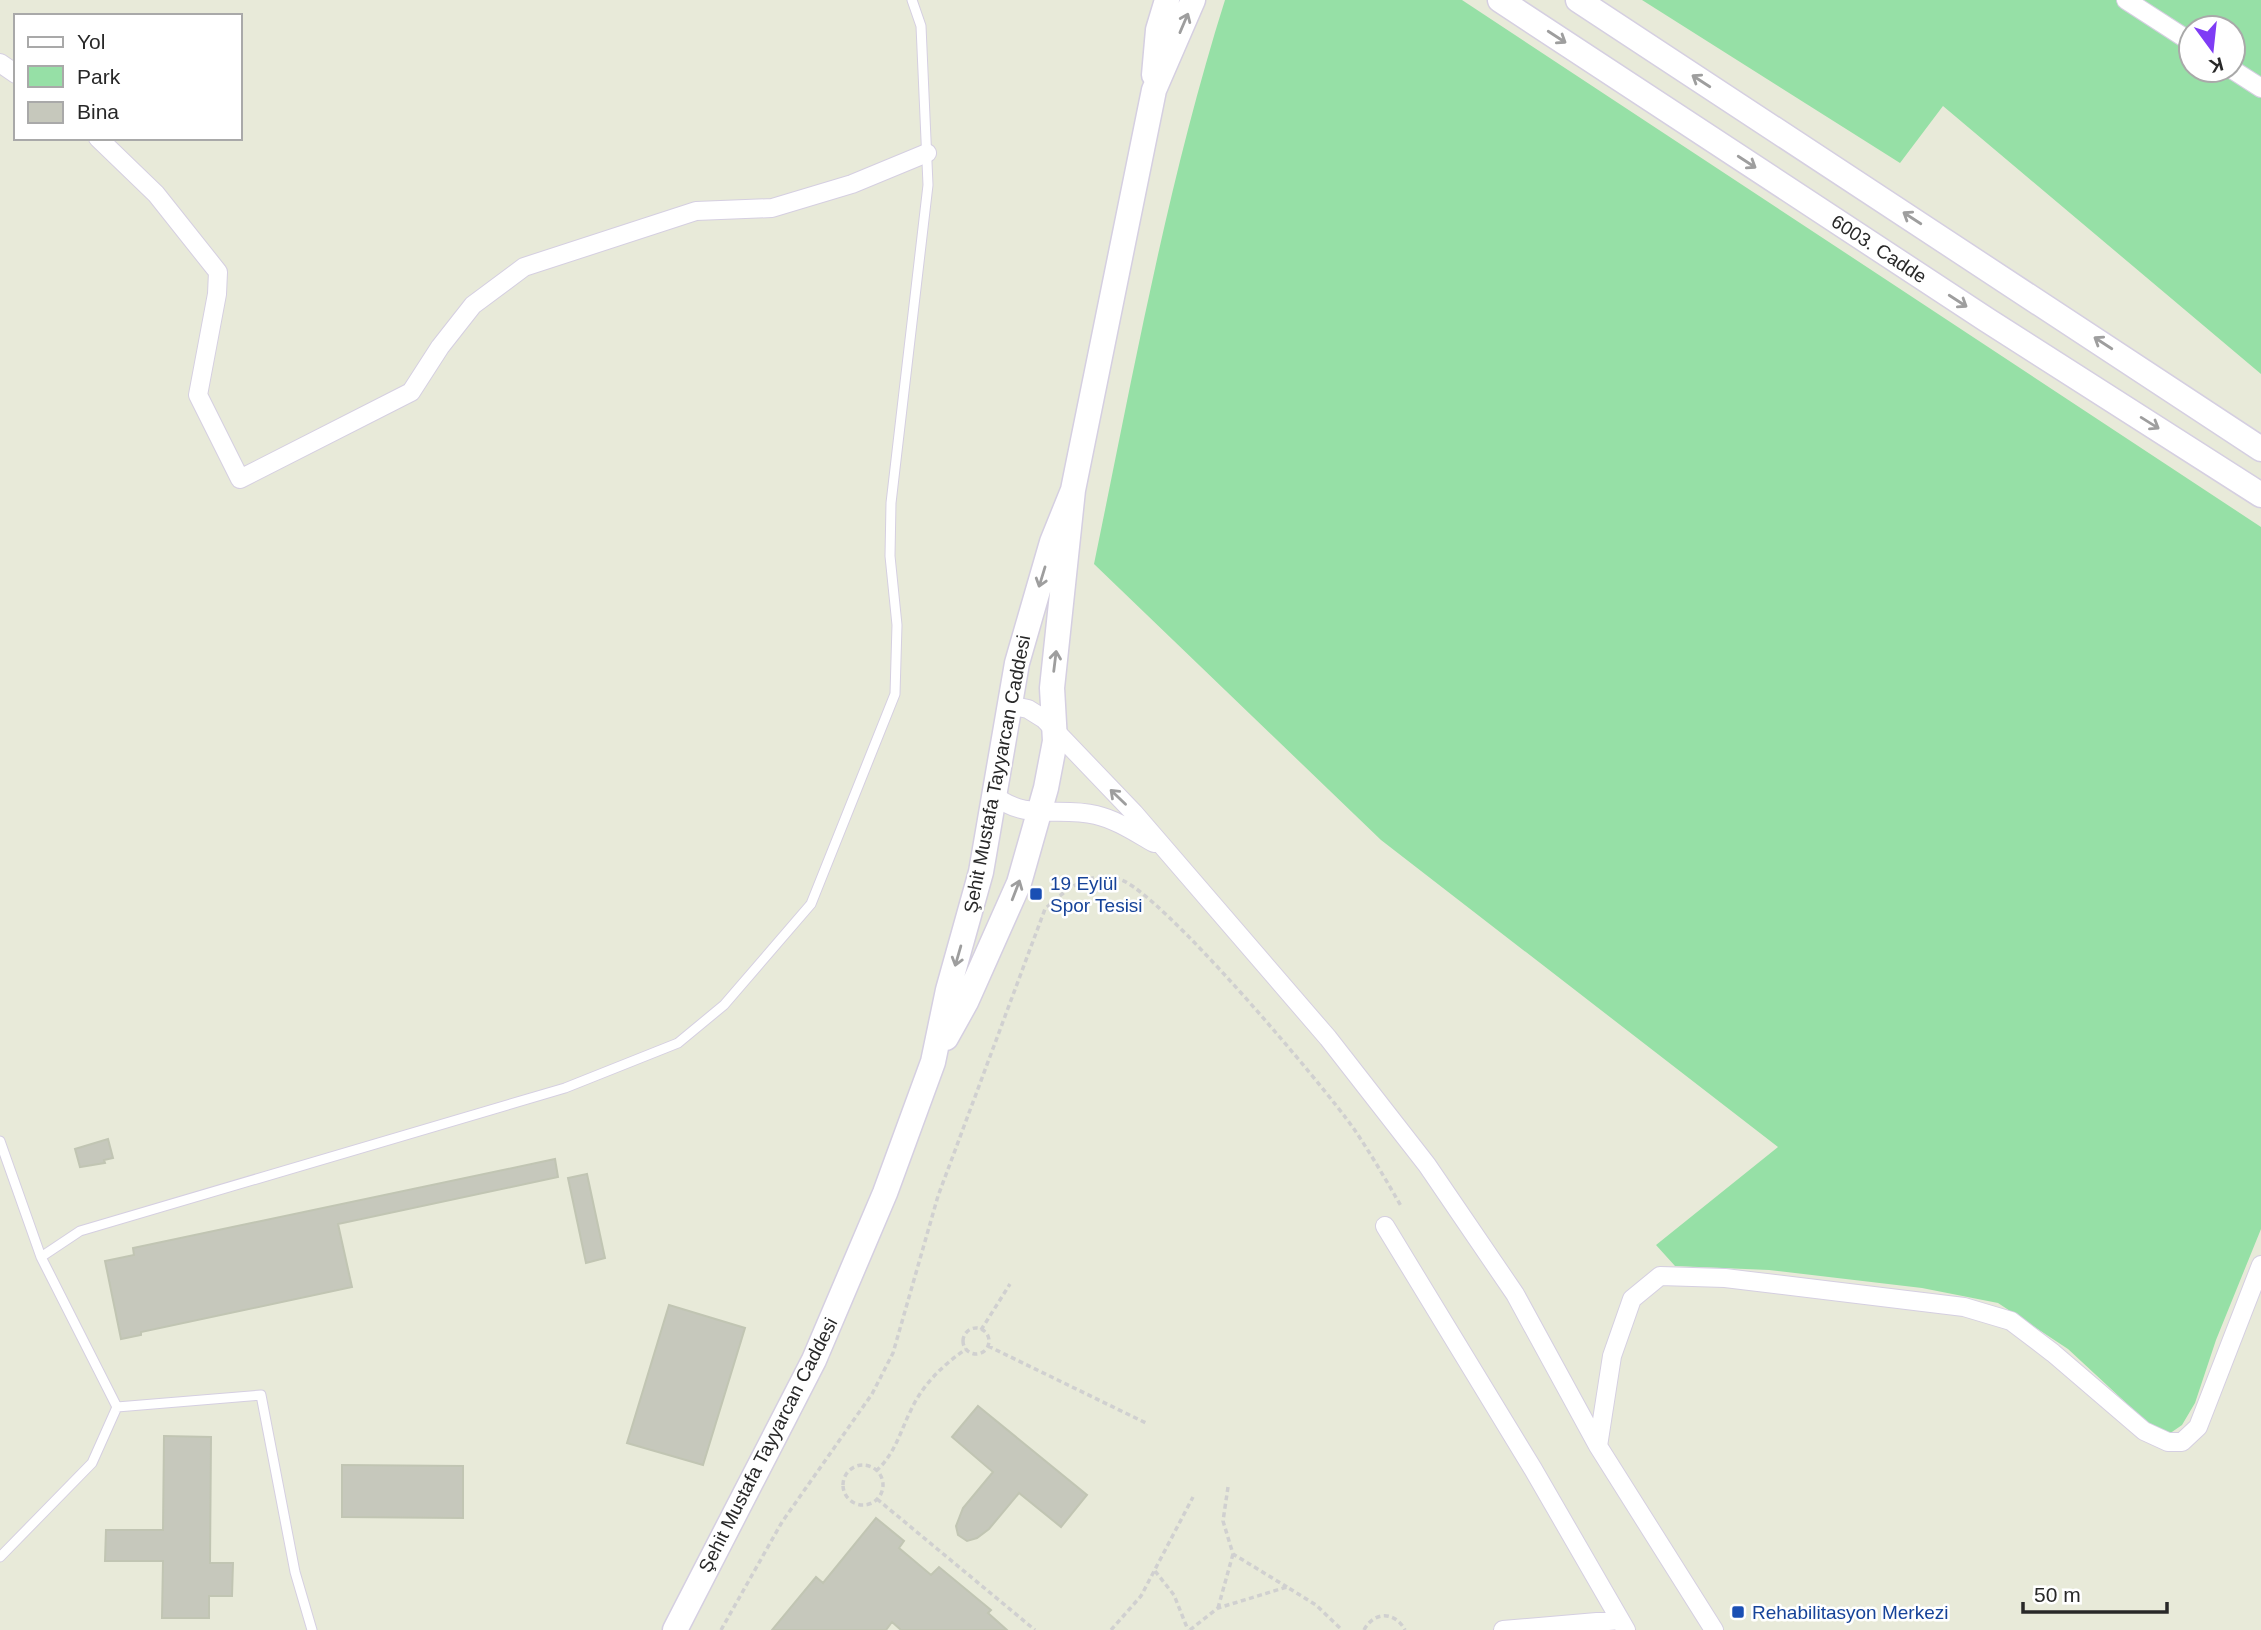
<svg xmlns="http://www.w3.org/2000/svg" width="2261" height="1630" font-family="Arial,sans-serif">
	<rect width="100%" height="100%" fill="#e8ead9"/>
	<path fill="#96e0a6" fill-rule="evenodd" d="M1225 0H1462L2261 527V1229L2216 1340 2195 1403 2182 1425 2169 1434 2151 1426 2068 1349 1998 1303 1922 1288 1769 1270 1675 1266 1656 1245 1778 1147 1381 840 1094 564C1133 375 1167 184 1225 0Z
		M1642 0H2261V374L1943 106 1900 163ZM2191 28H2233V70H2191Z"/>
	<path fill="#c6c8bc" stroke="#c1c5b3" stroke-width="2" d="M108 1139 113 1158 104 1160 105 1163 80 1167 75 1149Z
		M555 1159 558 1177 338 1224 352 1287 141 1332V1335L121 1339 105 1261 134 1255 133 1248Z
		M587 1174 605 1258 586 1263 568 1178Z
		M669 1305 745 1328 703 1465 627 1443Z
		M978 1406 1087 1495 1061 1527 1019 1493 989 1529 977 1538 967 1541 958 1535 956 1526 963 1508 993 1472 952 1437Z
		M164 1436 211 1437 210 1563H233L232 1596H209V1618H162L163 1561H105L106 1530H163Z
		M342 1465 463 1466V1518L342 1517Z
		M876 1518 904 1541 899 1548 931 1575 939 1567 991 1610 988 1613 1007 1630H901L892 1622 886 1630H772L816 1577 823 1583Z"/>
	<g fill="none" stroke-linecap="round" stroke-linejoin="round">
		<g stroke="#d5cfe1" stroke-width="11">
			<path id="service" d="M0 1141 41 1257 117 1407
				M41 1257 80 1231 565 1088 678 1043 724 1005 811 904 895 694 897 625 890 556 891 503 928 185 921 26 912 0
				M117 1407 261 1395 295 1572 312 1630
				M0 1557 92 1463 117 1407"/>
		</g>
		<g stroke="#d5cfe1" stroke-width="20">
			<path id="minor" d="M2126 0 2191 42
				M0 63 16 74
				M2233 70 2261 88
				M98 138 156 194 218 272 217 294 198 395 240 479 411 392 440 347 473 305 524 267 696 211 772 208 852 184 927 153
				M1009 705 1028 709 1044 719 1134 813 1328 1038 1427 1165 1515 1294 1598 1446 1714 1630
				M993 794C1024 822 1060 806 1096 815 1117 820 1136 833 1154 843
				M1385 1226 1533 1469 1626 1630
				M1598 1446 1612 1356 1632 1299 1660 1276 1725 1278 1964 1307 2011 1321 2053 1353 2144 1431 2168 1442H2182L2198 1427 2261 1265
				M1503 1630 1620 1620"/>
		</g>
		<g stroke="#d5cfe1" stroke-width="27">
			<path id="secondary" d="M1500 0 1987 320 2261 495
				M1578 0 2261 449
				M1154 75 1158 30 1167 0
				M946 1038 966 1002 1019 883 1046 788 1055 741 1052 688 1073 490 1154 90 1193 0
				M675 1630 814 1360 885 1193 933 1062 948 990 981 872 1017 663 1052 542 1073 490"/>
		</g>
		<path stroke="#d0d0d0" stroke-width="3.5" stroke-dasharray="5 3.5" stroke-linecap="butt" d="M963 1341a13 13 0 1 1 26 0a13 13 0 1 1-26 0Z
			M981 1330 1010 1284
			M988 1346 1148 1424
			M843 1485a20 20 0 1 1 40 0a20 20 0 1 1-40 0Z
			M876 1471C895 1454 900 1432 911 1410 923 1384 943 1365 966 1349
			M1228 1487 1223 1521 1233 1554 1287 1587
			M877 1499 1035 1630
			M1155 1571 1174 1595 1188 1630
			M1218 1608 1233 1554
			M721 1630 782 1522 872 1394 893 1353 938 1196 1045 909C1065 890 1089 870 1119 879 1160 891 1323 1085 1354 1129 1371 1154 1386 1180 1401 1206
			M1111 1630 1141 1596 1193 1497
			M1190 1630 1218 1608 1287 1587 1316 1605 1342 1630
			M1364 1630C1374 1611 1395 1611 1405 1630"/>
		<use href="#service" stroke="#fff" stroke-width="9"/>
		<use href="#minor" stroke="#fff" stroke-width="18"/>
		<use href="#secondary" stroke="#fff" stroke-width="24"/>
	</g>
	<defs><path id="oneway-shaft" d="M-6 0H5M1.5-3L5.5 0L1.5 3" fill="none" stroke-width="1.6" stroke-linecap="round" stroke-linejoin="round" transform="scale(1.75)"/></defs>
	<g stroke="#9e9e9e">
		<use href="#oneway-shaft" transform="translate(1184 23) rotate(-67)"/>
		<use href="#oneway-shaft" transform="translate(1557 37) rotate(33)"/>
		<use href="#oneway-shaft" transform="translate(1701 81) rotate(-147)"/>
		<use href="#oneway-shaft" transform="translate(1747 162) rotate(33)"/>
		<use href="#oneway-shaft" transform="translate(1912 218) rotate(-147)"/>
		<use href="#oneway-shaft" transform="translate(1958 301) rotate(33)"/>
		<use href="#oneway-shaft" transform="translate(2103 343) rotate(-147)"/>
		<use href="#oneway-shaft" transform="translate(2150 423) rotate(32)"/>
		<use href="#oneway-shaft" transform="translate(1042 577) rotate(107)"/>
		<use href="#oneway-shaft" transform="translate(1055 661) rotate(-83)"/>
		<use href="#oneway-shaft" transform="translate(1118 797) rotate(-136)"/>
		<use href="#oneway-shaft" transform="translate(1016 890) rotate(-69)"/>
		<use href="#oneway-shaft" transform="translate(958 956) rotate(106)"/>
	</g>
	<g fill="#1a4fb4" stroke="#fff" stroke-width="2.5">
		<rect x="1029" y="887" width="14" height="14" rx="3.5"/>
		<rect x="1731" y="1605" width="14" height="14" rx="3.5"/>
	</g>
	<g text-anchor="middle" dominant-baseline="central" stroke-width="5" stroke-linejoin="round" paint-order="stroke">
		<g font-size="19" fill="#282828" stroke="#fff">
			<text transform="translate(1879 249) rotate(33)">6003. Cadde</text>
			<text transform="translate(997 774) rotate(-79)">Şehit Mustafa Tayyarcan Caddesi</text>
			<text transform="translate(768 1445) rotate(-63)">Şehit Mustafa Tayyarcan Caddesi</text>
		</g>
		<g font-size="19" fill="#164399" stroke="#fff" text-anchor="start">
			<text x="1050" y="883">19 Eylül<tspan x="1050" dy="22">Spor Tesisi</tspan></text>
			<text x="1752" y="1612">Rehabilitasyon Merkezi</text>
		</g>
	</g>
	<rect x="14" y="14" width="228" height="126" fill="#ffffff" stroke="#a9a9a9" stroke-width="2"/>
	<rect x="28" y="37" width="35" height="10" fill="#ffffff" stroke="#a9a9a9" stroke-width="2"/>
	<text x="77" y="49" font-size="21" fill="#282828">Yol</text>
	<rect x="28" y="66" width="35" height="21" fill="#96e0a6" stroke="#a9a9a9" stroke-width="2"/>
	<text x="77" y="84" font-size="21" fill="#282828">Park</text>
	<rect x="28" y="102" width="35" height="21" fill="#c6c8bc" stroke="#a9a9a9" stroke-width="2"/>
	<text x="77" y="119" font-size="21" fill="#282828">Bina</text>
	<g transform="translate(2212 49) rotate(165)"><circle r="33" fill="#ffffff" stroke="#a9a9a9" stroke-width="2"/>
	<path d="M0-5L12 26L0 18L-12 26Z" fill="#7f3cf5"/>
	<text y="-10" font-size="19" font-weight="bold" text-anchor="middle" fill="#282828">K</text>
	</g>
	<path d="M2023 1602v10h144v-10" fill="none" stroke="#282828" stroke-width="3.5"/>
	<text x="2034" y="1602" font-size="21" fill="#282828" stroke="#ffffff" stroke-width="5" paint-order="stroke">50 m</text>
</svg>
